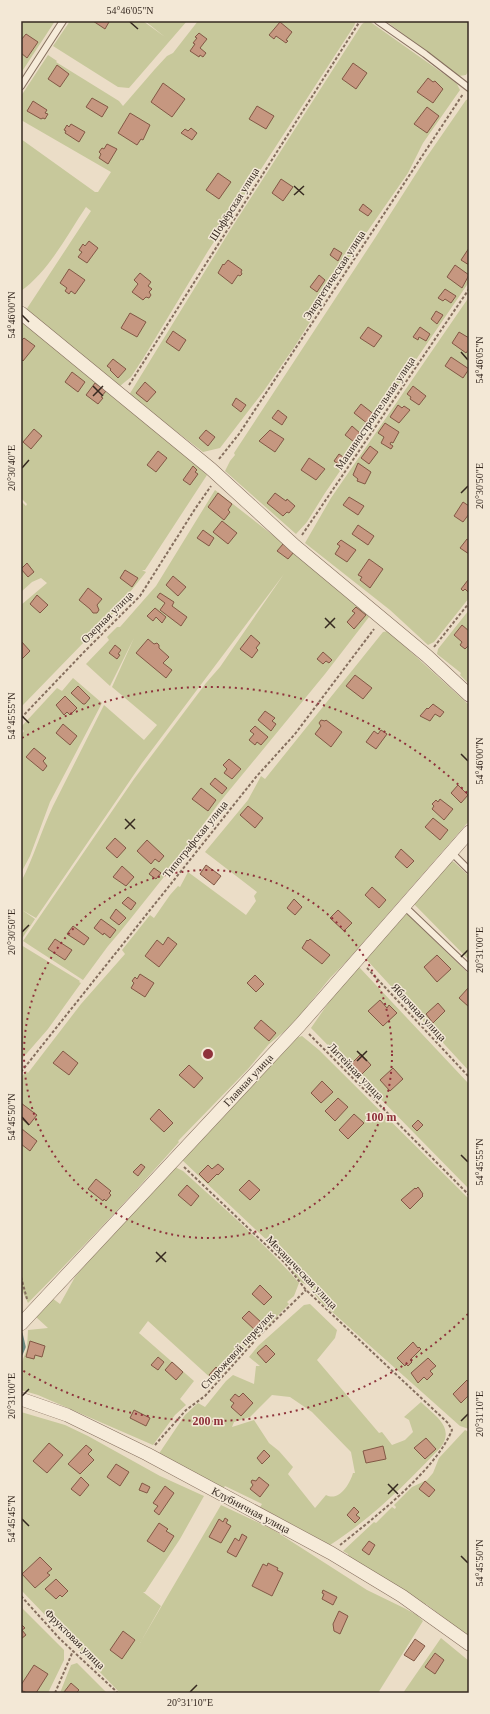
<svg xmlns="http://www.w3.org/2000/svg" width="490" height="1714" font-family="'Times New Roman',serif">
	<rect width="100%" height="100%" fill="#ebddc7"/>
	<path fill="#c7c89b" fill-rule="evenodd" d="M21 21H55L21 73Z
		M70 21H143L165 37 145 21H187L129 88 118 87 53 46Z
		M198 21H356L354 26 208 251 144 357 131 377 120 386 26 310 91 211 86 207C67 235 49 271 21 291V139L95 192H98L111 172 21 120V96L48 55 57 61 56 62 119 101 123 106 155 69 167 56 173 53Z
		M369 21 451 79 457 84 460 90 423 143 408 173 360 242 295 346 263 392 220 448 203 452 129 395 229 232 362 24 365 22Z
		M386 21H469V70L466 75 459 76Z
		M469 99V282L325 493 307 522 296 534 225 471 230 461 235 455 234 453 375 238 426 158 466 100Z
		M469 297V598L434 642 428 645 390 610 305 543 331 498Z
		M21 320 94 379 114 398 181 451 207 475 145 570H142L146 572 98 632 91 641 87 639 21 707V605L47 583 41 578 32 582 21 592V501L26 506 27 504 21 498Z
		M215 490 297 554 369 617 325 674 219 803 175 863 120 932 108 946 83 980 23 941 134 779 206 683 220 667 284 574 142 763 36 918 22 910 35 919 21 940V889L22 885 21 882C34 857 41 831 53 806L104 705 144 740 157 725 112 687 134 638 110 686 86 664 109 640 107 637 117 627H120L156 586Z
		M469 610V684L460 675 461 673 437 654 438 649Z
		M388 631 469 705V821L346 962 330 978 300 1015 286 1030 269 1044 248 1069 178 1141 179 1142C130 1198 80 1250 28 1303L21 1288V1078L26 1071 28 1073 81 1004 125 954 122 950 150 915 154 918 170 895 178 886 180 887 188 872 246 915 256 901 254 896 257 892 205 852 248 800 261 776 265 779 383 632Z
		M73 678 102 703 50 802 30 856 21 873V736L24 731 21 727 57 688 62 691Z
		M450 861 454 862 469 876V960L413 903Z
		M403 914H407L469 974V1071L365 958Z
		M21 945 80 981 79 982 81 983 48 1029 21 1060Z
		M359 967 469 1084V1189L311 1028 338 989Z
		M302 1036 319 1050 469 1199V1429L460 1426 322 1303 307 1285 301 1282 292 1271 294 1266 181 1159 296 1038Z
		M173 1166 183 1171C222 1207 264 1242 299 1283L294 1296 287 1302 289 1304 214 1381 148 1321 139 1333 194 1381 180 1399 186 1405 175 1415 153 1445 38 1395 21 1390V1364L27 1349 28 1330 48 1328 36 1317 52 1298 60 1304 75 1277 99 1248Z
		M310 1304 337 1330 335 1338 317 1360 379 1433 382 1432 392 1445 405 1440 413 1432 409 1420 404 1417 421 1402C435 1416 455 1427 441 1447 407 1483 372 1518 330 1545L260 1507 262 1504 225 1486 222 1490 158 1455 185 1415 198 1403 205 1407 226 1381 233 1375 254 1384 256 1366H260L249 1357 258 1346 304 1305ZM272 1395 290 1397 312 1412 351 1452 355 1473H353C350 1484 339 1502 326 1495L315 1508 288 1474 293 1467 279 1451 269 1443 254 1420 232 1427 234 1422 250 1417Z
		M21 1412 65 1425 88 1436 160 1476 204 1496 180 1539 145 1592H143L161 1606 140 1643 221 1505 272 1529 367 1590 404 1608 417 1615 423 1621 378 1693H120L21 1590Z
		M465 1430 469 1432V1637L426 1604 423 1607 349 1559 348 1554 343 1551 374 1522 376 1523 392 1507 395 1509 396 1507 394 1505 412 1487 427 1480 433 1473 439 1458Z
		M21 1607 64 1650V1660L48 1693H21Z
		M441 1638 469 1661V1693H403Z
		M77 1663 107 1693H60L71 1665Z"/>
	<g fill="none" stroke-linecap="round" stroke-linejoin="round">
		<path stroke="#6f8d83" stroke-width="3.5" d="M21 1334 24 1347 21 1354"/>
	</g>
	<path fill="#c69780" stroke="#825845" d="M93 21H107L109 22 105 29Z
		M280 22 292 32 286 40 288 41 286 43 276 36 274 39 269 35Z
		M199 33 207 39 200 48 206 53 203 57 200 55 199 57 190 51 195 44 193 43 197 38 195 37Z
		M26 34 38 42 27 58 21 53V40Z
		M353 63 367 73 356 89 342 79Z
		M57 65 69 74 60 87 48 79Z
		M428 78 433 82 435 81 443 89 433 103 417 92Z
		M163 83 185 99 172 117 151 102Z
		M92 98 108 107 102 117 86 107Z
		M33 101 47 110 45 113 48 114 45 119 43 118 41 119 27 111Z
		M257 106 274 116 266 129 249 119Z
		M427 107 439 116 427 133 414 124Z
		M130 113 150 125 143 140 141 139 137 145 118 133Z
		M71 124 85 132 79 142 65 133 66 131 64 130 67 125 69 127Z
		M191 128 197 133 192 140 181 133 185 129 188 131Z
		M107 144 117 149 108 164 99 158 101 154 99 152 102 148 104 149Z
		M218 173 231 182 219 199 206 190Z
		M281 179 293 187 283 201 272 193Z
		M363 204 372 211 368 216 359 210Z
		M89 241 98 248 87 263 78 257 82 252 79 250 83 244 85 246Z
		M334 248 342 253 338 261 330 255Z
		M469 248V265L461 260Z
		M228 260 242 270 241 272 242 274 240 276 238 275 232 284 218 273 223 264 224 265Z
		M455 265 469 275 462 288 447 277Z
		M69 269 85 280 75 294 71 291 69 294 65 291 67 288 60 283Z
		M140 273 151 282 148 286 152 289 149 292 151 295 149 298 146 297 143 300 132 292 138 284 134 280Z
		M319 275 325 280 317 292 310 287Z
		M445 289 456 296 451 303 445 299 443 301 438 298Z
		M436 311 443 315 437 324 431 319Z
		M130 313 146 322 137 337 121 328Z
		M368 327 382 336 374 347 360 338Z
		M420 327 430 334 426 341 419 337 418 340 413 337Z
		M173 331 186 340 179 351 166 342Z
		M459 332 469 338V349L466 353 452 343Z
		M24 338 35 346 23 361 21 359V341Z
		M451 357 469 369 463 378 445 366Z
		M113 359 126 369 118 378 110 370 111 369 107 366Z
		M72 372 85 382 78 392 65 382Z
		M145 382 156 392 147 402 136 393Z
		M95 383 106 391 101 397 103 398 98 404 86 395Z
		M413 386 426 396 419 405 410 399 411 397 407 394Z
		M236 398 246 405 241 412 232 405Z
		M361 404 375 415 368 424 354 413Z
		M398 405 402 408 404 406 410 410 399 423 390 417Z
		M278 410 287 417 282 425 272 418Z
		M385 423 399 432 393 443 391 442 390 444 393 446 391 449 381 443 384 437 378 433Z
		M352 426 361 434 354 442 345 435Z
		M34 429 42 436 31 449 23 442Z
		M206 430 215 437 208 446 199 438Z
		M270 430 284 439 275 452 259 441Z
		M370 446 378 452 369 464 361 458Z
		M158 451 167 458 156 472 147 465Z
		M339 454 346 459 341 466 334 461Z
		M309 458 325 469 316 480 301 470Z
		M358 463 371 472 365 484 357 481 358 479 353 475Z
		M193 466 197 470 195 472 198 474 190 485 183 480Z
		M218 493 232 504 228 510 230 512 224 520 208 507Z
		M275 493 286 501 287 499 295 506 289 513 287 512 283 516 267 503Z
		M349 497 364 506 358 515 343 505Z
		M463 502 469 506V514L463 522 454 516Z
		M222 521 237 533 228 544 213 532Z
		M358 525 374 536 368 545 352 534Z
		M203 530 214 538 209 546 197 538Z
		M467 539 469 540V554L460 548Z
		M341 540 356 550 347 562 335 554 340 546 337 544Z
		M283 544 294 552 288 559 277 551Z
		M369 559 383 569 370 588 360 580 362 577 358 575Z
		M27 563 34 572 28 577 21 569Z
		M125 570 138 578 132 587 120 578Z
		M173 576 186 587 178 596 166 585Z
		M468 580 469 581V593L465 589 463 591 461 589Z
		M88 588 102 599 97 605 99 610 97 613H93L90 609 79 600Z
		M160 593 174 602 172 606 187 617 181 626 160 610 165 603 157 597Z
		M37 595 48 605 40 613 30 604Z
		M356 607 366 615 354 629 347 622 355 613 352 611Z
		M155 608 166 617 162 623 156 617 153 621 147 616Z
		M462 625 469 631V647L468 646 465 649 460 645 462 642 454 635Z
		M251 635 260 643 256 648 258 650 252 658 240 649Z
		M148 639 154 644 157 643 159 645V648L169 657 163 663 172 670 166 678 136 653Z
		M21 641 30 651 22 659 21 657Z
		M115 645 121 650 118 654 120 655 117 659 109 653Z
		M323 652 332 660 329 663 326 661 323 664 317 659Z
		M355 675 372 688 363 699 346 686Z
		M78 686 90 698 85 704H83L71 693Z
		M65 696 77 708 70 715 67 712 64 715 56 705Z
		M433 704 444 712 440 717 435 714 430 721 420 716 427 708 428 709Z
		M265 711 275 718 272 721 276 724 271 731 258 720Z
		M321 720 325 721 326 720 342 732 331 747 315 734 321 726 319 723Z
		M63 724 77 736 70 745 56 733Z
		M255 726 268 737 261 745 257 742 255 745 249 740 254 734 250 731Z
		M381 730 387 734 376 749 366 742 374 731 378 734Z
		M34 748 46 758 43 761 47 766 43 771 26 757Z
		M229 759 241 769 232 779 224 773 227 769 223 765Z
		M215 778 227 788 222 794 210 784Z
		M458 785 468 795 461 803 451 793Z
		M201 788 216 800 208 811 192 799Z
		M440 799 453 809 444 820 432 809 434 806 432 804 436 800 438 802Z
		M248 806 263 818 255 828 240 815Z
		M433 818 448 830 440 840 425 827Z
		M115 838 126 848 117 858 106 848Z
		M147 840 164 856 159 862 155 859 151 864 137 851Z
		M401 849 414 861 407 868 395 857Z
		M206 865 221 876 214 885 200 874Z
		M122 866 134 877 126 886 113 877Z
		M154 868 161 873 156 879 149 874Z
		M372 887 386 900 379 908 365 895Z
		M128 897 136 903 131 910 122 903Z
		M294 899 302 907 295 915 287 908Z
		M116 909 126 918 119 925 110 918Z
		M338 910 352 923 344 931 330 918Z
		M101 919 116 930 110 938 104 933 103 935 94 928Z
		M73 926 89 938 84 945 67 934Z
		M168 937 177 944 159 967 145 956 157 940 163 945Z
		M55 939 72 950 65 960 48 949Z
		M310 939 330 955 322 964 302 948 307 940 308 941Z
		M437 955 451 969 437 982 424 967Z
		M140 974 154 983 145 997 131 988 134 983 132 981 135 977 137 979Z
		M255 975 264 984 256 992 247 983Z
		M469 987V1007L459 998Z
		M380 1000 387 1008 389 1005 397 1013 383 1026 368 1011Z
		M438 1003 445 1011 433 1023 426 1014Z
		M261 1020 276 1033 269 1041 254 1028Z
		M63 1051 78 1063 69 1075 53 1063Z
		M361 1054 371 1065 361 1075 351 1064Z
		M189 1065 203 1078 194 1088 179 1075Z
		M393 1068 403 1079 390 1091 380 1080Z
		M322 1081 333 1092 321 1103 311 1093Z
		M338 1098 348 1107 335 1121 325 1111Z
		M21 1103 37 1115 29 1125 21 1118Z
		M159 1109 173 1123 164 1132 150 1119Z
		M354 1114 364 1123 348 1139 339 1130Z
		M418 1120 423 1125 417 1131 412 1126Z
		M22 1129 37 1141 30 1151 21 1144Z
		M141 1164 145 1167 138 1176 133 1172Z
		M218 1164 224 1169 218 1175 217 1174 208 1183 199 1174 208 1165 212 1169Z
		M96 1179 111 1191 109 1193 111 1195 106 1201 104 1199 103 1201 88 1189Z
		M249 1180 260 1190 250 1200 239 1190Z
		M187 1185 199 1196 191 1206 178 1195Z
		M418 1187 423 1194 422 1195 423 1196 410 1209 401 1200 415 1188 416 1189Z
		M260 1285 272 1297 264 1305 252 1294Z
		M249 1311 262 1323 255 1330 242 1318Z
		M30 1341 45 1346 42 1357 35 1355 34 1359 26 1357Z
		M413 1342 418 1348 419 1347 421 1349 410 1360 412 1362 408 1366 406 1364 405 1366 397 1358Z
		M266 1345 275 1354 266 1363 257 1353Z
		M158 1357 164 1362 158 1370 151 1365Z
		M428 1358 436 1366 430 1371 433 1374 427 1380 424 1377 418 1383 411 1373Z
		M172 1362 183 1372 176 1380 165 1370Z
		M216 1367 220 1371 213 1379 209 1375Z
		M467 1380 469 1383V1395L461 1403 453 1394Z
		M243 1393 253 1403 241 1416 231 1407 234 1403 230 1400 235 1394 239 1397Z
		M134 1410 150 1418 146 1426 130 1418Z
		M426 1438 436 1449 425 1459 414 1448Z
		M49 1443 63 1455 47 1473 33 1461Z
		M86 1445 92 1450 88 1454 94 1460 80 1474 68 1464Z
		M383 1446 386 1459 366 1463 363 1451Z
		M264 1450 270 1456 262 1464 257 1458Z
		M116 1464 129 1472 120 1486 107 1477Z
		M81 1477 89 1485 80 1496 71 1489Z
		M259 1477 269 1485 260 1497 250 1489 253 1485 251 1482 252 1480 256 1481Z
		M425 1481 435 1490 429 1497 419 1489Z
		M142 1483 150 1487 147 1493 139 1490Z
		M165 1486 174 1493 159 1515 154 1511 158 1506 153 1503Z
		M354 1507 359 1512 356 1515 360 1518 355 1523 347 1515Z
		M225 1518 228 1520 226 1523 231 1526 221 1543 209 1537 219 1519 223 1522Z
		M159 1523 168 1529 166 1531 174 1536 164 1552 147 1541Z
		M242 1534 247 1537 236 1557 227 1552 235 1538 239 1541Z
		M369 1541 375 1545 369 1555 362 1550Z
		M40 1557 52 1569 47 1573 50 1575 35 1588 22 1574Z
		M268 1563 278 1568 277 1570 283 1573 272 1596 252 1586 263 1564 267 1566Z
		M56 1579 68 1591 62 1597 60 1595 56 1599 45 1589Z
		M323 1590 337 1597 333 1605 322 1599 324 1594 322 1593Z
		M339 1611 348 1616 340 1634 334 1631 333 1624Z
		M21 1624 25 1628 22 1630 26 1635 21 1639Z
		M123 1631 135 1640 122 1659 110 1650Z
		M415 1639 425 1646 414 1661 404 1655Z
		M435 1653 444 1660 435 1674 425 1667Z
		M34 1665 48 1674 36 1693H27L21 1690V1685Z
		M71 1683 79 1690 76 1693 64 1692Z"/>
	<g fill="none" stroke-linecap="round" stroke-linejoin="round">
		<g stroke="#856f5e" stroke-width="8">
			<path id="lane" d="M378 21 425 54 469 88
				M21 86 63 21
				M451 852 469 870
				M404 906 469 968"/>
		</g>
		<g stroke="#856f5e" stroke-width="14">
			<path id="street" d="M21 313 211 469 295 546 427 656 469 695
				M21 1324 300 1025 469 832
				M21 1399 67 1415 147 1454 331 1553 402 1596 469 1644"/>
		</g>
		<path stroke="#856f5e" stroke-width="2" stroke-dasharray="3 2" stroke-linecap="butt" d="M129 385 360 21
			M219 459 239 434 463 94
			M302 535 469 289
			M434 647 469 603
			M21 718 85 651 140 596 195 509 211 486
			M367 968 469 1077
			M309 1034 469 1195
			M21 1072 256 777 295 734 374 629
			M184 1167 285 1263 306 1290 448 1423 452 1430C436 1470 374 1518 340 1545
			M21 1277 27 1299
			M155 1445 186 1410 205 1396 259 1336 306 1290
			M21 1596 60 1639 118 1693
			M55 1693 73 1651"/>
		<use href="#lane" stroke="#f6ebd9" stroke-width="6"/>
		<use href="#street" stroke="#f6ebd9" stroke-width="13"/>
	</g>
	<path fill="none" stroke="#362920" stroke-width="1.5" d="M130 22 138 29M294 186 304 195M294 195 304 186M22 315 29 322M461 352 468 360M93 386 103 396M93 396 103 386M22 468 29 460M461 493 468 486M325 618 335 628M325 628 335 618M22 716 29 723M461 754 468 761M125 819 135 829M125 829 135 819M22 932 29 925M461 957 468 950M357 1051 367 1061M357 1061 367 1051M22 1117 29 1125M461 1155 468 1162M156 1252 166 1262M156 1262 166 1252M22 1396 29 1389M461 1421 468 1414M388 1484 398 1494M388 1494 398 1484M22 1519 29 1526M461 1556 468 1563M190 1692 197 1685"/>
	<g fill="none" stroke="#8f323b" stroke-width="2" stroke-dasharray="2 4">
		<circle cx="208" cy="1054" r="184"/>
		<path d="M468 1314A367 367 0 0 1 22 1370M22 738A367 367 0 0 1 468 794"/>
	</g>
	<g text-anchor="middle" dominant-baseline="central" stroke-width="3" stroke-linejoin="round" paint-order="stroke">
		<g font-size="11" fill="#362920" stroke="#f3e8d6">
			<text transform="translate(234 204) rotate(-58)">Шофёрская улица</text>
			<text transform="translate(334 275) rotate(-57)">Энергетическая улица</text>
			<text transform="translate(375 413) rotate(-56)">Машиностроительная улица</text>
			<text transform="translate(107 617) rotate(-45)">Озерная улица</text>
			<text transform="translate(195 839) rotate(-51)">Типографская улица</text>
			<text transform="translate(419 1012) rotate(47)">Яблочная улица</text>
			<text transform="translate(356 1071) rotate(46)">Литейная улица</text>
			<text transform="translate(248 1080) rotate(-47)">Главная улица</text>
			<text transform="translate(302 1272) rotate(46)">Механическая улица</text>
			<text transform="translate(237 1350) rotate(-47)">Сторожевой переулок</text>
			<text transform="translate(251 1510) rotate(28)">Клубничная улица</text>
			<text transform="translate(75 1639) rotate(45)">Фруктовая улица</text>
		</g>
	</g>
	<circle cx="208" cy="1054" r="6" fill="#8f323b" stroke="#f3e8d6" stroke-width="2"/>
	<g font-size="12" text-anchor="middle" font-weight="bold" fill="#8f323b" stroke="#f3e8d6" stroke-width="3" stroke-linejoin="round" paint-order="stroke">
		<text x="381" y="1121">100 m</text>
		<text x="208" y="1425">200 m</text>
	</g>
	<rect width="490" height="1714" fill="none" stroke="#f3e8d6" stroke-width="44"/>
	<rect x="22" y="22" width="446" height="1670" fill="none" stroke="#362920" stroke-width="1.5"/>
	<g font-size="10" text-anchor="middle" fill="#362920">
		<text x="130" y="14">54°46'05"N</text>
		<text transform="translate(11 315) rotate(-90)" y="4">54°46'00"N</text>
		<text transform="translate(479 360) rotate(-90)" y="4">54°46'05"N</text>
		<text transform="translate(11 468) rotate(-90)" y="4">20°30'40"E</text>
		<text transform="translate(479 486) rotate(-90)" y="4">20°30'50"E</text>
		<text transform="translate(11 716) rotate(-90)" y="4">54°45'55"N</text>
		<text transform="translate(479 761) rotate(-90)" y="4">54°46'00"N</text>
		<text transform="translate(11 932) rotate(-90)" y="4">20°30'50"E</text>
		<text transform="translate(479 950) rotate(-90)" y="4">20°31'00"E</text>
		<text transform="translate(11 1117) rotate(-90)" y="4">54°45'50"N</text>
		<text transform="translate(479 1162) rotate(-90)" y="4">54°45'55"N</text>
		<text transform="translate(11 1396) rotate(-90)" y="4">20°31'00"E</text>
		<text transform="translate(479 1414) rotate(-90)" y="4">20°31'10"E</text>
		<text transform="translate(11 1519) rotate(-90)" y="4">54°45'45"N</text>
		<text transform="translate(479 1563) rotate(-90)" y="4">54°45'50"N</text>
		<text x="190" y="1706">20°31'10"E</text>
	</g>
</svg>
